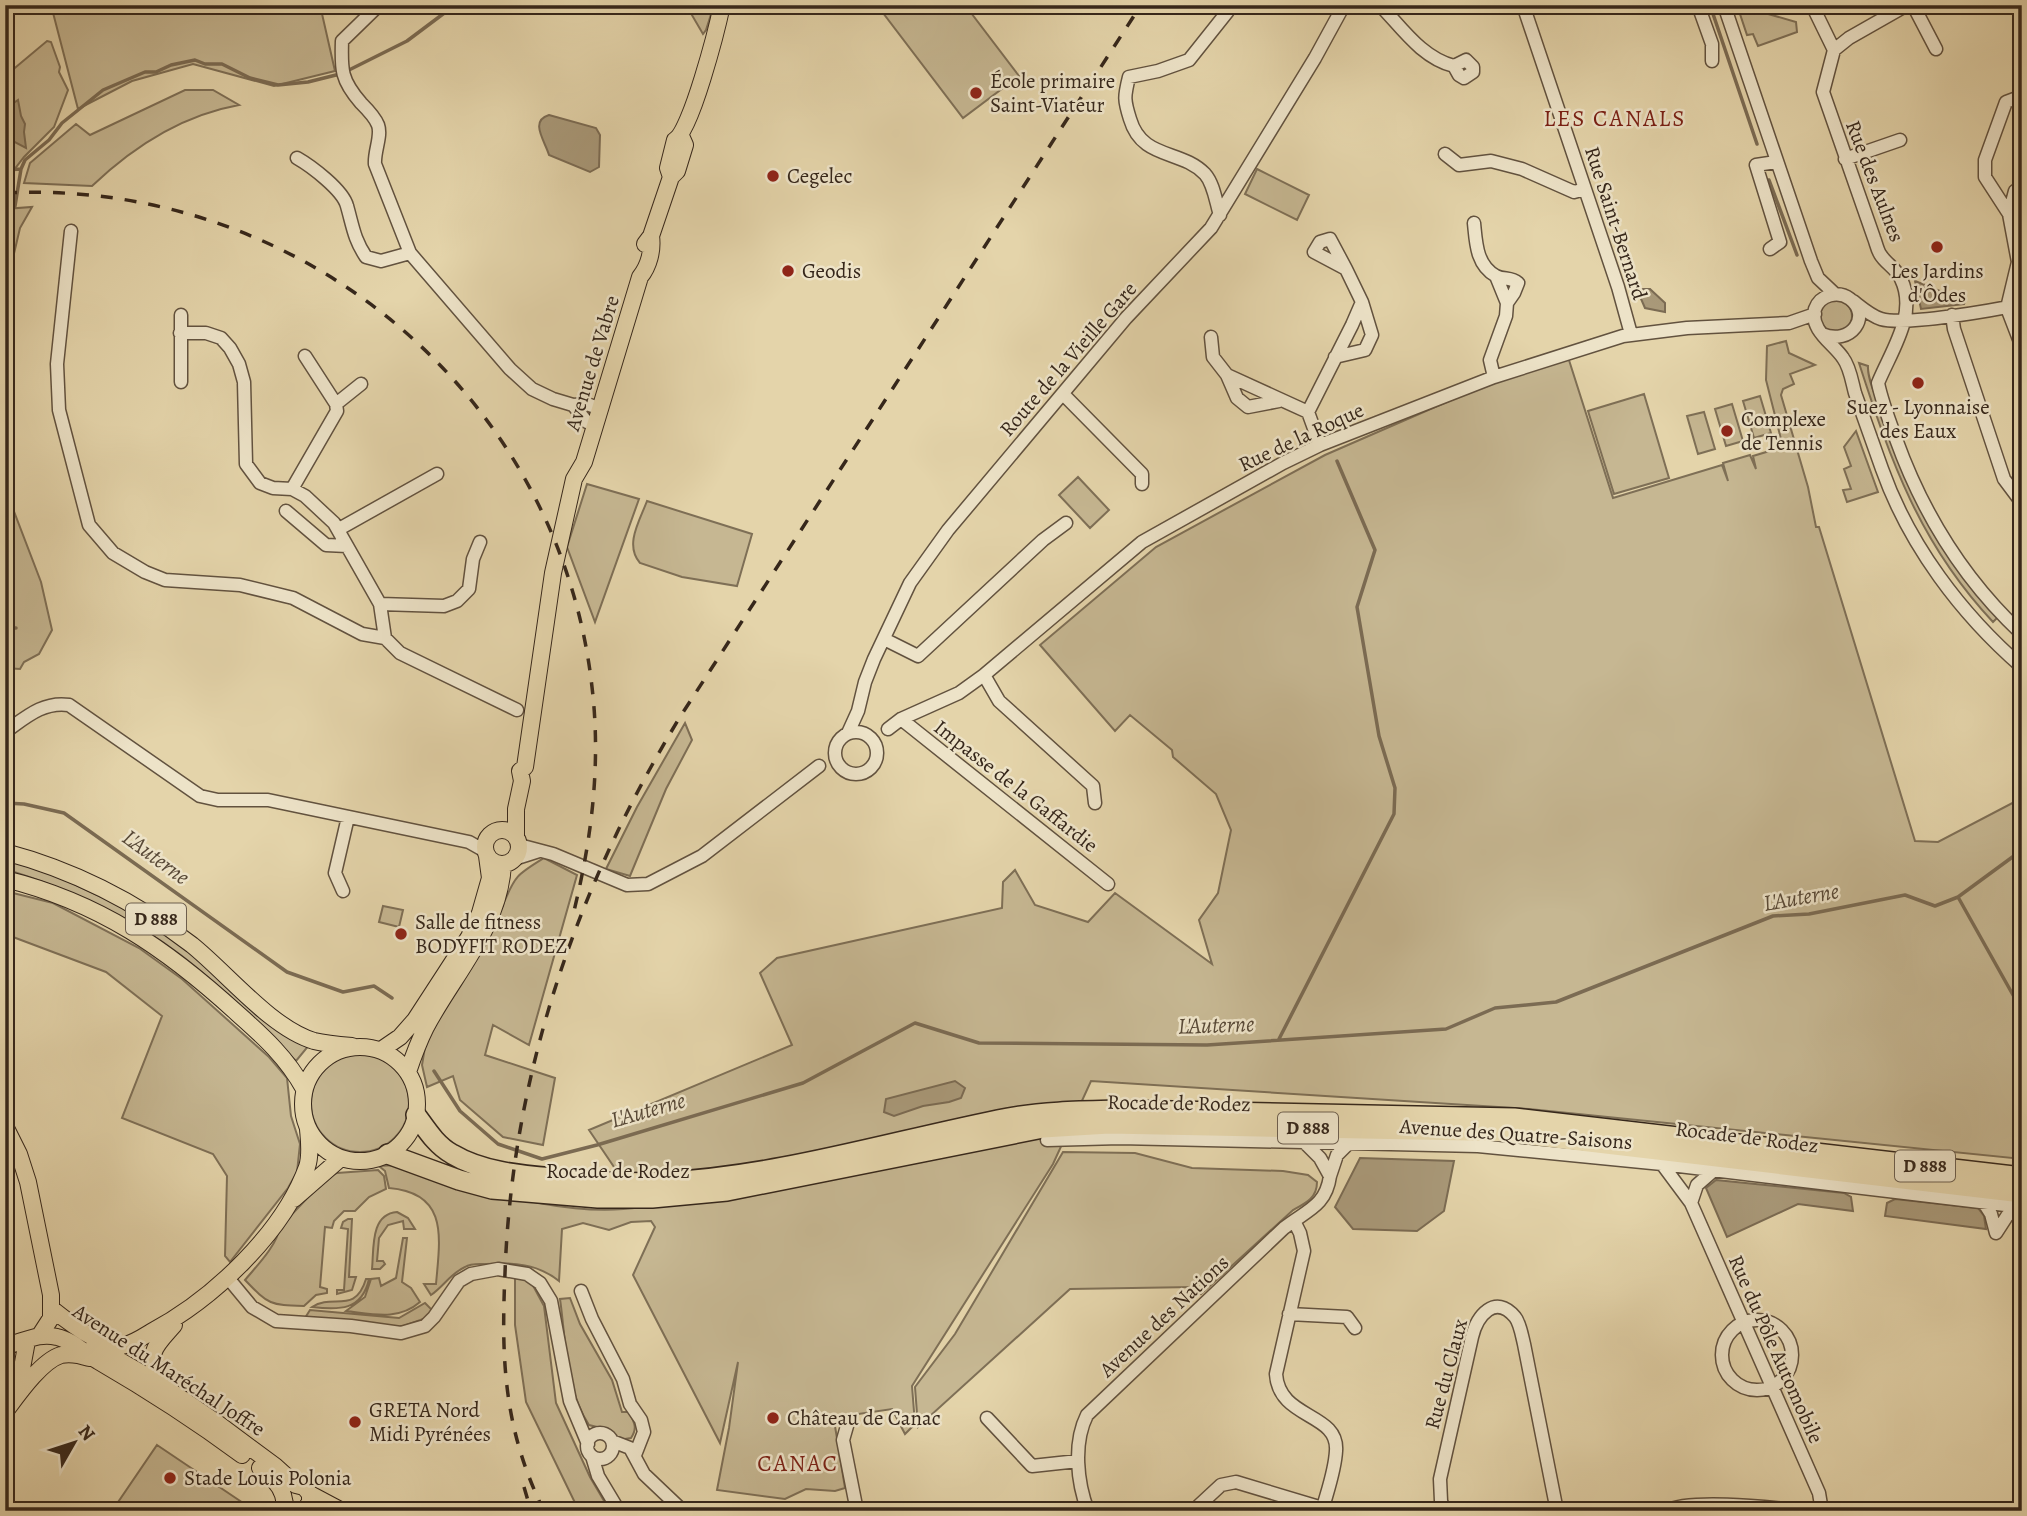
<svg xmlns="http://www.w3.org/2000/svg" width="2027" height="1516" font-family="Alegreya,serif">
	<rect width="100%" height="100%" fill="#e4d4aa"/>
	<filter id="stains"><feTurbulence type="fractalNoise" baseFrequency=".00286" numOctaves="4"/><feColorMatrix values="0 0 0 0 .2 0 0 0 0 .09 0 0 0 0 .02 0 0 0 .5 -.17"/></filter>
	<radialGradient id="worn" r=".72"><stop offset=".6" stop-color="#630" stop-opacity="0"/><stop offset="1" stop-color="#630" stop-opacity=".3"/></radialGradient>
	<path fill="#c6b792" stroke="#7e6f56" stroke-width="2" d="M51 5H320L335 71 274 86 193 64 132 81 78 109Z
		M675 5H714L706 30 703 34 689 10Z
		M877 5H965L1019 76 963 118Z
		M1737 5 1796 22 1797 32 1758 46 1753 34 1747 35Z
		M47 41 51 42 60 67 59 72 68 90 54 127 24 157 10 175 5 176V79L11 74 10 72Z
		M185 90H213L239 105C183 115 134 146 92 186L24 183 30 163 76 124 90 135Z
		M1257 169 1309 195 1297 220 1245 194Z
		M32 207 20 228 5 292V209Z
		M1820 316a16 16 0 1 1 32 0a16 16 0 1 1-32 0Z
		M1786 341 1789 353 1815 365 1790 374 1794 384 1783 389 1781 395 1808 487 1816 527H1819L1915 841 1938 842 2022 798V1159L1529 1109 1091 1081 1053 1164 912 1386 915 1424 905 1434 892 1409 831 1418 835 1426 845 1488 835 1491 806 1489 785 1499 717 1490 729 1428 738 1362 720 1443 633 1275 655 1227 651 1221 631 1222 609 1230 583 1223 562 1229 559 1281C538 1264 513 1262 486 1264 479 1264 471 1263 465 1267 451 1273 444 1286 431 1295L424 1284H436C440 1238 449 1193 389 1188L385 1171 379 1166 396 1165C473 1185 561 1220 641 1207L589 1130 792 1045 760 973 777 958 1002 908 1003 882 1015 870 1035 905 1088 922 1115 893 1212 964 1199 920 1218 893 1231 830 1216 794 1173 757 1172 750 1130 715 1115 731 1040 645 1156 547 1325 455 1481 387 1568 357 1613 498 1722 465 1728 481 1723 463 1750 455 1756 469 1753 456 1783 447 1766 380 1767 346Z
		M1859 363 1868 366C1867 380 1879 404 1884 417 1899 461 1915 506 1941 545 1958 571 1978 594 1998 617L1993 622C1920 544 1891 462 1859 363Z
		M1644 394 1669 478 1614 494 1588 411Z
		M1760 396 1771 433 1754 438 1743 401Z
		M1732 404 1743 441 1726 446 1715 409Z
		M1704 412 1715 449 1698 454 1687 416Z
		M1856 431 1878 492 1847 502 1843 490 1851 489 1844 469 1851 466 1844 447Z
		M1078 477 1109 510 1090 528 1059 495Z
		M587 484 639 499 595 622 567 547Z
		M5 488 41 582 52 630 39 654 24 662 20 669 5 668Z
		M647 501 752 534 737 586 682 577 640 563C624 545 640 520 647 501Z
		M685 723 692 740 666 789 630 876 606 869 637 807Z
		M544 858 577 875 529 1045 493 1025 485 1055 555 1078 543 1145 503 1137 460 1100 453 1076 427 1087 422 1065 426 1041 503 905C515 875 518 874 544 858Z
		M5 859 57 876 112 902 167 934 310 1044 296 1061C259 1025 223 988 182 956 128 915 69 889 5 869Z
		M5 891 53 903 139 948 182 979 269 1057 287 1078 291 1116 300 1144 297 1172 288 1188 230 1262 225 1256 227 1176 213 1154 122 1118 162 1016 106 972 5 934Z
		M383 906 403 910 399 927 379 922Z
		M311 1103a49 49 0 1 1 98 0a49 49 0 1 1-98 0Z
		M1063 1152 1135 1153 1192 1168 1283 1171 1308 1175 1317 1182C1317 1198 1306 1203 1293 1210L1201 1294 1194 1287 1070 1289 918 1427 915 1387 955 1334Z
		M378 1170 384 1176 386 1189 369 1197 355 1211H344L334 1221 332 1228 325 1227 320 1287 327 1289V1293L316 1295 304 1306C270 1305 269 1305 245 1280 255 1268 279 1243 279 1228L328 1176 337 1173Z
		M397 1212 408 1218 415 1229H404L403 1221 388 1225 379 1238 377 1261H383L385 1264 380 1269H372C374 1249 370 1214 397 1212Z
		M348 1219H352L349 1277H356L352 1290 337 1294V1290H344L348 1229 341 1228 343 1222Z
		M403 1238H407L402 1282 411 1288 420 1302C398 1321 373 1314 346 1311L365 1297 371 1279 379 1278 381 1286 396 1278Z
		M515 1278 530 1280 544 1306 556 1403 590 1477 610 1511H579L526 1402 515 1325Z
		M366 1279H369C362 1311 339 1310 312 1307 333 1293 355 1315 366 1279Z
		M570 1298 580 1324 612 1380 622 1412H629C634 1422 638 1428 631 1438L619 1440 609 1430 589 1425C565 1389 566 1340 560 1299Z
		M425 1303 432 1310 426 1318 401 1327 305 1318 310 1310 399 1318Z
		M157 1445 255 1511H112Z"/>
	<path fill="#a99979" stroke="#7b6b53" stroke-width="2" d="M18 100 21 116 25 124 24 132 26 148 5 137V109Z
		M549 115 596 128 600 135 599 167 590 172 549 155C545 141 529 121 549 115Z
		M1915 281 1965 301 1964 304 1921 309Z
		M1643 289H1650L1665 303V312L1645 308 1638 292Z
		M955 1081 965 1088 961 1098 949 1102 923 1106 894 1116 884 1112 886 1099Z
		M1360 1158 1454 1161 1444 1211 1417 1231 1353 1229 1335 1207Z
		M1716 1180 1844 1193 1851 1197 1853 1211 1798 1204 1727 1237 1706 1188Z
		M1895 1199 1978 1208 1984 1216 1986 1229 1885 1216 1887 1203Z"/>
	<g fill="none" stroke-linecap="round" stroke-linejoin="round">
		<path stroke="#7b6b53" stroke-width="3.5" d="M1710 5 1757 144
			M347 71 407 41 455 5
			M5 170 21 169
			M1769 180 1797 255
			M5 219 15 206 21 169 25 160 49 140 62 123 103 90 145 72H156L171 65 195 60 205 64H222L250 78 278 85 308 82 340 74
			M5 628H16
			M5 803 24 804 64 813 287 972 343 992 374 986 392 998
			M1958 897 2022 1011
			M1279 1039 1394 814 1395 788 1379 736 1357 607 1375 550 1337 461
			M434 1071 460 1111 498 1144 542 1159 597 1145 803 1083 915 1023 979 1043 1207 1045 1446 1029 1495 1008 1556 1002 1773 916 1809 914 1905 895 1935 906 1958 897 2022 850"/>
		<g stroke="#62523f" stroke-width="15">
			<path id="minor" d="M379 5 342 41C341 70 341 80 361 103 367 109 375 117 378 125 382 136 374 151 375 164L410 253 510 369 532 389 553 399 573 405 587 404 601 409
				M1380 5C1402 28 1422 58 1454 66L1466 60 1473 67V72L1464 78 1459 75 1454 66
				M1523 5 1618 287 1631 334
				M1698 5 1712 44V61
				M1724 5 1811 261 1818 278 1835 294
				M1812 5 1834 50
				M1907 5 1849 38 1834 50 1823 92 1874 238C1876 243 1877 249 1880 254 1885 263 1897 269 1901 279 1918 314 1891 351 1878 383 1882 402 1889 420 1896 439 1923 514 1963 579 2022 634
				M1913 5 1936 49
				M2022 96 2006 102 1985 160V177L2009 214 2018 262 2007 308 2022 347
				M1445 154 1459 165 1491 161 1522 169 1574 192 1585 189
				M297 158C311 166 343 190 347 206 353 227 354 239 366 257L381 261 410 253
				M1845 159 1900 140
				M2009 214 2015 191
				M1220 215C1216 203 1214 184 1205 174 1181 149 1142 160 1130 119 1124 100 1124 97 1129 77L1158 71 1189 60 1228 11
				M1474 223C1476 242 1476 265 1496 276 1504 280 1511 277 1518 283L1514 293 1507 303 1506 316 1490 360 1494 377
				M71 231 57 364 59 410 89 525 113 553 145 572 165 580 240 585 293 598 362 634 385 638 400 653 517 710
				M1770 249 1780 242 1756 165 1776 162
				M1496 276 1507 303
				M1853 301C1862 308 1871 316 1881 319 1905 326 1995 310 2022 304
				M1952 315 1954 329 2004 479 2022 503
				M180 333H206L221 338 230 348 239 364 244 382 246 464 260 483 273 488 292 489 305 496 334 523 380 604 385 638
				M1822 334C1851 346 1872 316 1850 299 1838 290 1820 295 1815 309 1809 330 1834 344 1843 358 1850 367 1852 382 1855 393 1864 418 1873 443 1882 469 1909 545 1961 614 2022 667
				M1211 337 1213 357 1227 375 1308 412
				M305 356 336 404
				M1335 357 1365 350 1372 335 1362 302
				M1227 375 1237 398 1248 407 1279 401
				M181 382V315
				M1063 394 1142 474V484
				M573 405 587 422 596 425
				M1320 445 1308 412 1352 325 1362 302 1346 269 1314 252 1320 242 1330 239 1346 269
				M292 489 337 411 336 404 361 384
				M286 511 326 545 347 546
				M339 529 437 474
				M380 604 444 606 457 601 469 589 473 559 480 542
				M884 639 918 656 1043 540 1066 523
				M984 675 999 701 1093 786 1095 803
				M901 719 1108 884
				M888 729 901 719 959 693 984 675 1142 542 1283 463 1320 445 1494 377 1623 336 1687 328 1789 323 1815 314
				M5 732C25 718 43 701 69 705L200 796 218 800H268L469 842 485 851
				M835 753a21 21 0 1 1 42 0a21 21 0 1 1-42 0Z
				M848 733 858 711 865 682 874 659 910 583 948 530 1126 318 1211 228 1315 58 1344 5
				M519 845 553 854 627 885 648 884 702 856 819 766
				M514 859 539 851
				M343 891 335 873 348 817
				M1047 1140 1120 1138 1478 1146 1662 1164 2022 1207
				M1304 1142 1320 1158 1330 1176 1337 1155 1349 1143
				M1662 1164 1691 1203 1819 1493 1822 1511
				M1691 1203 1697 1185 1713 1171
				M1984 1203 1991 1214 1996 1233 2007 1216 2017 1207
				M1294 1221 1300 1233 1304 1251 1276 1374C1279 1420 1339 1412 1336 1451 1335 1471 1327 1492 1322 1511
				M228 1278 252 1307 276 1321 351 1326 401 1333 425 1326 434 1317 459 1281 471 1274 498 1269 527 1274 540 1283 551 1301 570 1401 588 1444
				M581 1291 592 1319 623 1379 630 1404 641 1420 644 1432 635 1455
				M1289 1314 1347 1317 1355 1328
				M1722 1355a35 35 0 1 1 70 0a35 35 0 1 1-70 0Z
				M987 1418 1032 1466 1078 1461
				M847 1426 843 1440 857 1511
				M587 1446a13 13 0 1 1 26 0a13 13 0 1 1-26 0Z
				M612 1441 630 1448 644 1474 683 1511
				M592 1456 598 1476 619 1511
				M1088 1511C1077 1482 1073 1443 1087 1415L1284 1228C1307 1210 1326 1206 1330 1176
				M1193 1511 1221 1485 1236 1482 1329 1510
				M1444 1511 1441 1501 1440 1479 1472 1337C1477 1316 1495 1293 1515 1317 1520 1323 1522 1336 1524 1344L1557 1511
				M1666 1511C1690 1498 1775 1508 1805 1511"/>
		</g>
		<g stroke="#36271b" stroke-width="18">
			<path id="major" d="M671 177 668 168 675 140C691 131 717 29 722 5
				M645 244 651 236 671 177 677 171 685 145 681 136
				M485 847a17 17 0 1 1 34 0a17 17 0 1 1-34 0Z
				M516 836V809L522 781 520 771 525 767 553 573 574 479 584 462 640 277C649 266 653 250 651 236
				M5 852C73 870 136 902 192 945 228 974 271 1028 314 1041 326 1044 339 1045 352 1046
				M5 879C99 902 167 949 238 1014 264 1037 287 1058 304 1089
				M303 1104a57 57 0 1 1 114 0a57 57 0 1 1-114 0Z
				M381 1050 400 1037 415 1020 469 937 480 913 490 878 487 856
				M408 1072C413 1057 419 1041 426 1027 454 974 500 927 503 864
				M5 1126 19 1154 28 1182 51 1295V1318L40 1335
				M294 1199 341 1158
				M52 1309C67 1321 103 1349 122 1346 132 1344 143 1337 151 1332 213 1299 283 1233 307 1167 311 1155 309 1141 308 1129
				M5 1346C23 1342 39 1332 57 1337 72 1340 85 1354 98 1361 148 1390 196 1421 242 1455
				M94 1346 159 1383 213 1420 275 1466 296 1485 304 1487 310 1494 342 1511
				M159 1383C148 1350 152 1350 174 1325
				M17 1395 27 1341
				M5 1412C17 1396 41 1361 61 1355 70 1353 80 1355 89 1358
				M260 1468C270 1475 279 1483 283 1495 285 1503 284 1505 290 1511
				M304 1511 310 1502V1494"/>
		</g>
		<g stroke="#36271b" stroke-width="22">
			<path id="highway" d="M416 1115C427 1130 436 1145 452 1154 482 1172 520 1175 554 1178 591 1181 628 1184 665 1182 781 1176 895 1140 1008 1118 1046 1111 1086 1111 1124 1110L1514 1118 2022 1177
				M388 1154 459 1180 492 1189 598 1198H652L727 1191 1043 1128 1109 1124 1469 1131 1503 1132 2022 1193"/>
		</g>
		<use href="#minor" stroke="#ede3c8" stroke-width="12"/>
		<use href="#major" stroke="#e4d4aa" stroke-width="16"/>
		<use href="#highway" stroke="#e4d4aa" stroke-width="19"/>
		<path stroke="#36271b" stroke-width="3.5" stroke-dasharray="12 12" stroke-linecap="butt" d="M5 193C298 178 559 393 592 687 601 763 592 837 574 911
			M524 1487 531 1511
			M544 1511C504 1430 501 1361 505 1273 512 1074 577 886 680 717L1141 5"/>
	</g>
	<g fill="#8f2418" stroke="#ede3c8" stroke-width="2.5">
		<circle cx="976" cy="93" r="7"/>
		<circle cx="773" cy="176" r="7"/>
		<circle cx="1937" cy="247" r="7"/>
		<circle cx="788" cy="271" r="7"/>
		<circle cx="1918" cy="383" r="7"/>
		<circle cx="1727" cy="431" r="7"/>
		<circle cx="401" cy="934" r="7"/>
		<circle cx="773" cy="1418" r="7"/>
		<circle cx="355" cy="1422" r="7"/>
		<circle cx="170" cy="1478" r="7"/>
	</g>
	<g text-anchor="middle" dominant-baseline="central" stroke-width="5" stroke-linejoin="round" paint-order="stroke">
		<g fill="#ede3c8" stroke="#6d5f4f" stroke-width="2">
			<rect x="126" y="903.5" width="60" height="31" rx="5"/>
			<rect x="1278" y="1112.5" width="60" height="31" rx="5"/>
			<rect x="1895" y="1150.5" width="60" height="31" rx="5"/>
		</g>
		<g font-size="19" font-weight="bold" fill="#36271b">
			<text x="156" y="919">D 888</text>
			<text x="1308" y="1128">D 888</text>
			<text x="1925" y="1166">D 888</text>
		</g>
		<g font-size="21" fill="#36271b" stroke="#ede3c8" text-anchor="start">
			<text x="990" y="81">École primaire<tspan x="990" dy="24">Saint-Viateur</tspan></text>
			<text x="787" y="176">Cegelec</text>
			<text x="802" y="271">Geodis</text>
			<text x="1937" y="271" text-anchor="middle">Les Jardins<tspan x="1937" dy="24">d'Ôdes</tspan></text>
			<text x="1918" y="407" text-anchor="middle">Suez - Lyonnaise<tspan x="1918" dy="24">des Eaux</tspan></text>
			<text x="1741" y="419">Complexe<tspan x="1741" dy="24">de Tennis</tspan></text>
			<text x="415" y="922">Salle de fitness<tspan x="415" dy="24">BODYFIT RODEZ</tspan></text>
			<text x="369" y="1410">GRETA Nord<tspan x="369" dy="24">Midi Pyrénées</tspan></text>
			<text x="787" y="1418">Château de Canac</text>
			<text x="184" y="1478">Stade Louis Polonia</text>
		</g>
		<g font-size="21" fill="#36271b" stroke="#ede3c8">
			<text transform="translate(1875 181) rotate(69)">Rue des Aulnes</text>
			<text transform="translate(1616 223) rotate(72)">Rue Saint-Bernard</text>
			<text transform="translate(1068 359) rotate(-49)">Route de la Vieille Gare</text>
			<text transform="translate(592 363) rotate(-73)">Avenue de Vabre</text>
			<text transform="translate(1301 437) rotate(-25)">Rue de la Roque</text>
			<text transform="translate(1016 786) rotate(38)">Impasse de la Gaffardie</text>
			<text transform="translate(1179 1103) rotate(1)">Rocade de Rodez</text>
			<text transform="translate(1516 1134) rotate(4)">Avenue des Quatre-Saisons</text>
			<text transform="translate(1747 1137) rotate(7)">Rocade de Rodez</text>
			<text x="618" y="1171">Rocade de Rodez</text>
			<text transform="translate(1164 1316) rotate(-43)">Avenue des Nations</text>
			<text transform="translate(1776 1349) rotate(66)">Rue du Pôle Automobile</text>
			<text transform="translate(169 1370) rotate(33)">Avenue du Maréchal Joffre</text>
			<text transform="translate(1446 1374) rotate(-75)">Rue du Claux</text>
		</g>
		<g font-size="23" letter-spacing="2" fill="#7a1f14" stroke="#ede3c8">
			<text x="1615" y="118">LES CANALS</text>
			<text x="798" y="1463">CANAC</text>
		</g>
		<g font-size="23" font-style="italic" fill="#584937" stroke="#ede3c8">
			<text transform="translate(156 857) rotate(36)">L'Auterne</text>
			<text transform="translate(1801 897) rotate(-10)">L'Auterne</text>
			<text transform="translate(1216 1025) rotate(-2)">L'Auterne</text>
			<text transform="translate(648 1110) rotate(-16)">L'Auterne</text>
		</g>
	</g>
	<rect width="2027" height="1516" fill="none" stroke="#e4d4aa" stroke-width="28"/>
	<rect x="7" y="7" width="2013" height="1502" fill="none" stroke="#36271b" stroke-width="3.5"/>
	<rect x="14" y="14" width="1999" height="1488" fill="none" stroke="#36271b" stroke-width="2"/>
	<g transform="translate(74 1443) rotate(51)" stroke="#ede3c8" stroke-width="5" paint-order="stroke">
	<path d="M0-5L12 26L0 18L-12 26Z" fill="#36271b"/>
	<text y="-10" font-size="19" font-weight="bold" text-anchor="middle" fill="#36271b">N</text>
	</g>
	<rect width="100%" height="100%" filter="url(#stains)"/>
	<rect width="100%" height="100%" fill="url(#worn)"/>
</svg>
